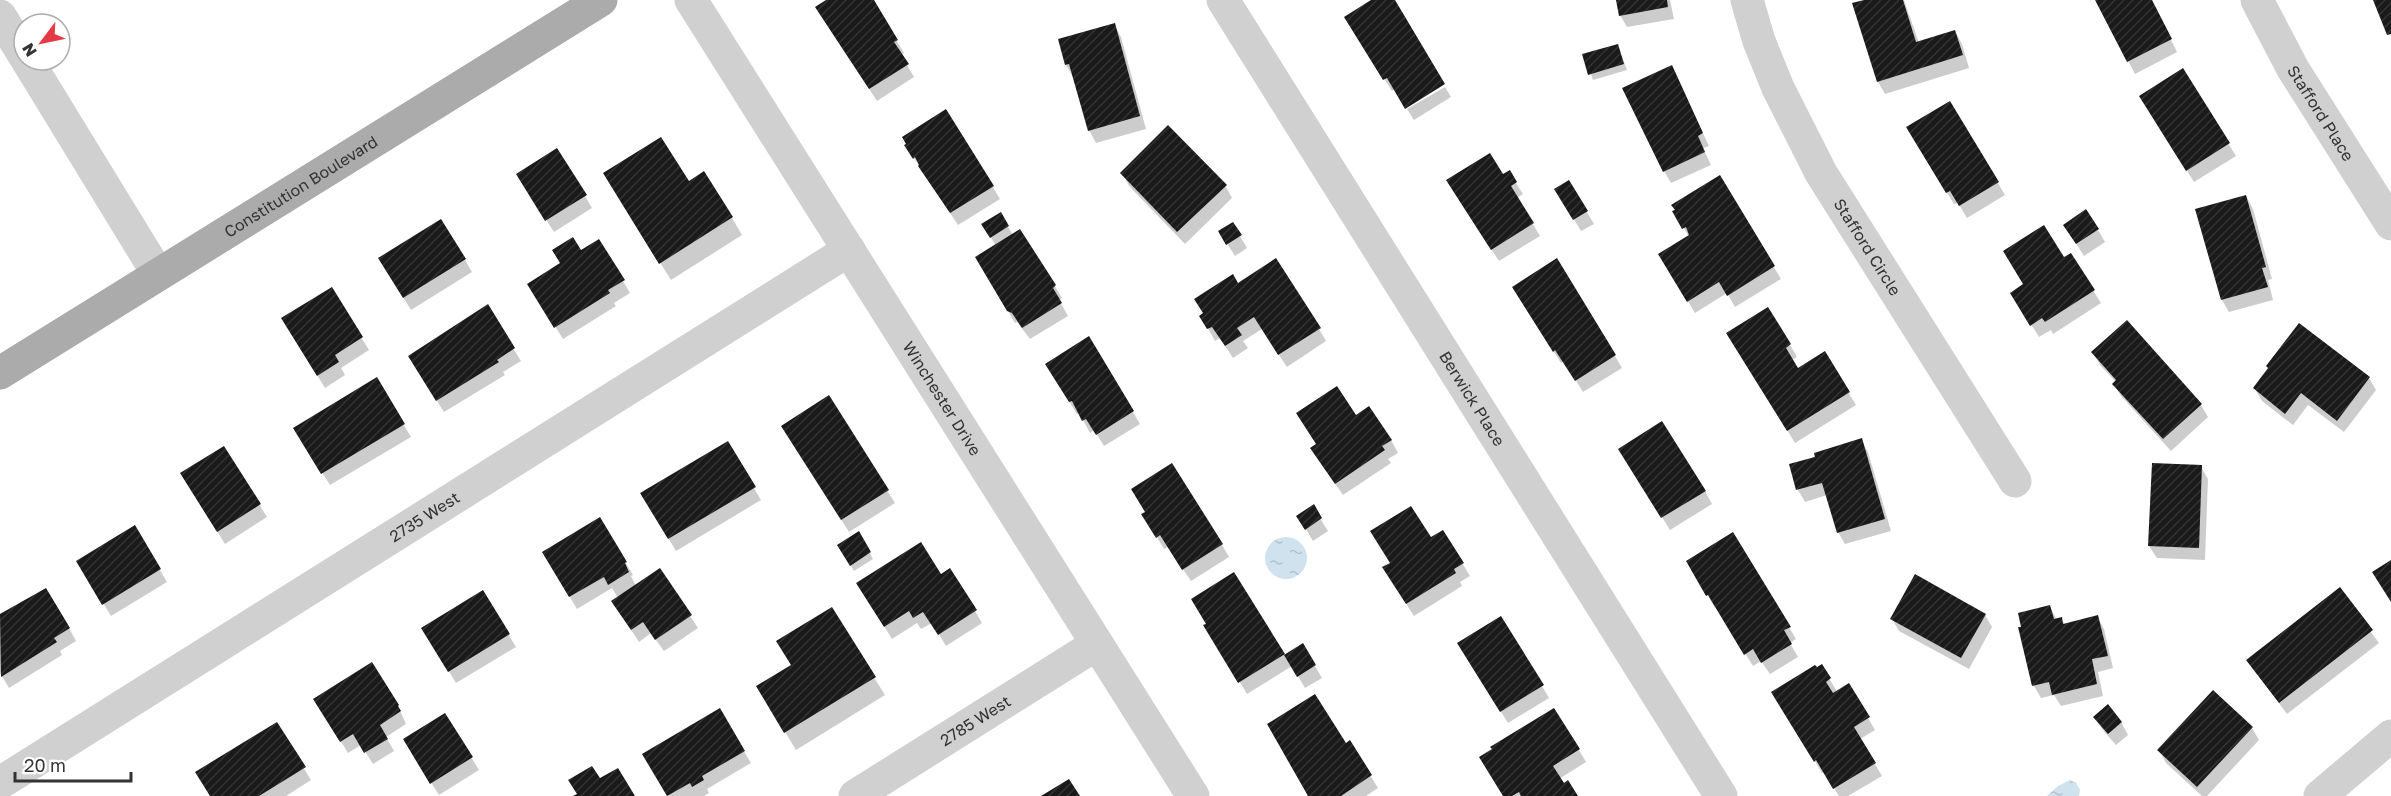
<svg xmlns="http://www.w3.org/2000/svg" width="2391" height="796" font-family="'Golos Text',sans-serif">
	<defs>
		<pattern id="water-ripples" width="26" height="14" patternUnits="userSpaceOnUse" patternTransform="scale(1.5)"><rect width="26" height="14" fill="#cfe2ee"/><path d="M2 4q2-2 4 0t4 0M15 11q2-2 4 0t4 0" fill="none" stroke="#b2c2cd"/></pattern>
		<pattern id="building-hatch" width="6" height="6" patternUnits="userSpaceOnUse" patternTransform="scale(1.5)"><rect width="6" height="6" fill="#1a1a1a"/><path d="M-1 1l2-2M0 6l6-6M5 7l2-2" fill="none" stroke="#333"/></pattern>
	</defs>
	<rect width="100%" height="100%" fill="#fff"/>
	<path fill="url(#water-ripples)" d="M1265 558a21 21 0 1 1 42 0a21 21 0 1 1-42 0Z
		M2070 780 2076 783 2080 790 2079 796H2047L2058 786Z"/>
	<path fill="#0003" d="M829 0H872L904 53 901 55 914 77 877 101 824 20Z
		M1373 0H1393L1395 89 1392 91 1353 29Z
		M1617 0H1670L1674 19 1627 27 1620 15Z
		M1869 0H1904L1919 43 1955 31 1962 44 1969 68 1885 94 1878 82Z
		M2097 0H2151L2177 52 2135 74Z
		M1114 25 1121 37 1146 129 1096 143 1089 130 1073 77 1066 65Z
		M1618 46 1627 70 1593 80 1584 55Z
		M2183 70 2236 156 2194 182 2148 109Z
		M1678 80 1709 146 1703 148 1711 165 1671 183 1664 171Z
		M1445 87 1451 97 1414 120 1407 109Z
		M1950 103 2005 195 1967 218 1958 203 1954 204 1915 140Z
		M946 111 1000 199 958 225 906 146Z
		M1509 172 1523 194 1517 198 1540 236 1499 261 1455 193Z
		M1122 173 1225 185 1232 198 1185 244 1129 186Z
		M1720 178 1781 279 1735 307 1727 293 1695 313 1660 254 1689 237 1674 212Z
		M1569 182 1594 224 1581 231 1556 189Z
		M688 183 732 218 742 235 671 280 615 191Z
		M525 187 585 196 592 208 554 232Z
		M2246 196 2253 209 2272 279 2268 280 2273 300 2229 312 2222 300Z
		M1000 214 1013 235 1055 286 1062 298 1059 300 1068 316 1030 339 1017 322 1015 323 997 292 996 246 983 224Z
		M1233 224 1247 248 1235 256 1220 232Z
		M2098 230 2105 242 2084 256 2072 237Z
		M580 252 623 281 630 293 614 303 616 306 563 339 536 296Z
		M2071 255 2101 303 2053 334 2051 330 2039 337 2019 305 2064 259Z
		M465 260 472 272 411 310 387 271Z
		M1238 285 1319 329 1326 341 1287 367 1262 329 1243 341 1248 348 1233 358 1220 338 1215 341 1201 316Z
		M331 289 369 350 341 368 345 375 325 388 290 331Z
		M1521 300 1615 356 1622 368 1583 392 1564 361 1561 363Z
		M487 306 521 361 503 372 505 375 444 412 417 369Z
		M2126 323 2201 405 2208 417 2171 451 2121 396 2114 384 2116 382 2100 365 2093 352Z
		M1089 338 1140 424 1104 446 1094 430 1090 433 1079 413 1077 414 1054 377Z
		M1735 345H1790L1797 357 1792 360 1798 370 1824 353 1856 405 1795 443Z
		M2369 378 2376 390 2344 432 2308 405 2293 425 2262 401 2255 389Z
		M376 379 411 437 330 485 302 441Z
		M828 397 895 503 849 532 790 438Z
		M1356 417 1391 440 1398 453 1388 459 1391 463 1343 495 1319 460Z
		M1861 440 1868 452 1891 531 1845 544 1838 532 1827 495 1805 502 1798 490 1791 465Z
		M727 443 761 500 676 551 642 494Z
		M223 448 267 517 225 544 189 486Z
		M1627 461 1705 491 1712 504 1670 530Z
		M2201 467 2208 479 2205 560 2157 558 2149 546Z
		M1313 507 1328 531 1313 541 1298 516Z
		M599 519 633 575 631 576 636 586 660 570 698 628 664 651 651 633 639 642 620 613 618 598 612 588 577 609 544 553Z
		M134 527 167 582 111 616 78 562Z
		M1151 527 1222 545 1229 557 1191 581 1168 547 1164 549Z
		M1443 532 1470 576 1460 582 1462 586 1414 616 1391 580 1431 539Z
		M859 534 873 559 854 571 839 545Z
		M1688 561 1789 627 1796 639 1790 643 1798 657 1770 674 1761 661 1753 666 1716 607 1715 608Z
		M1234 574 1285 656 1303 645 1322 678 1305 688 1292 666 1247 694 1206 626Z
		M941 576 975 611 982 623 946 646 932 623 921 629 917 623 892 639 865 595Z
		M2339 589 2379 643 2287 714 2247 660Z
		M483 592 516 647 456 683 423 628Z
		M28 598 69 628 76 641 60 651 62 655 9 688 0 673V616Z
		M2050 607 2057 620 2061 618 2065 625 2097 617 2104 629 2113 668 2098 672 2103 696 2061 706 2054 695 2041 698 2034 686 2020 629Z
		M831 609 885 695 796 750 768 704Z
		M1985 615 1992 627 1969 669 1899 631 1892 619Z
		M1466 656 1542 686 1549 698 1508 723Z
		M1822 666 1837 692 1849 685 1875 730 1860 739 1882 776 1848 796H1839L1824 772 1822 773 1773 692Z
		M398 706 406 724 386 737 394 751 373 764 361 745 348 753 322 711Z
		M719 710 751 763 707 789 709 793 704 796H669L644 754Z
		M445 715 479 770 439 795 412 752Z
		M2095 717 2121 722 2128 735 2116 745 2102 729Z
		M277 724 311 780 286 796H211Z
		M2252 728 2259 740 2207 796H2202L2166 763 2159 750Z
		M1350 742 1378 788 1366 796H1310L1345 745Z
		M1494 750H1579L1586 762 1559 779 1576 796H1504Z"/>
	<path fill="url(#building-hatch)" d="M826 0H874L898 40 894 42 909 64 869 89 815 7Z
		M1371 0H1395L1445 84 1405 109 1387 78 1383 80 1344 17Z
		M1616 0H1667L1668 7 1619 16Z
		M1864 0H1903L1916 42 1955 30 1963 55 1877 82 1852 3Z
		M2095 0H2152L2172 39 2127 62Z
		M2373 0H2391V34L2387 35Z
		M1115 23 1140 116 1088 131 1069 64 1065 65 1058 39Z
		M1618 44 1624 64 1588 75 1582 54Z
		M1672 65 1703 133 1698 136 1705 152 1663 172 1622 88Z
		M2183 68 2230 143 2186 171 2139 96Z
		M1950 101 1999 182 1959 206 1950 191 1946 193 1906 127Z
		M946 109 994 186 950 213 918 166 919 165 915 157 913 159 904 145 906 144 902 137Z
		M1168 125 1227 185 1177 232 1120 173Z
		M661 137 689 181 704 171 733 217 659 264 603 173Z
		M557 148 587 195 545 221 516 174Z
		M1490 153 1503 174 1510 170 1517 182 1511 186 1534 223 1491 250 1446 180Z
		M1720 175 1775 266 1727 296 1719 282 1687 302 1658 254 1689 235 1686 227 1682 229 1672 211 1675 210 1671 205Z
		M1569 180 1588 211 1573 220 1554 189Z
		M2246 195 2266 267 2262 268 2268 287 2221 300 2195 209Z
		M2086 209 2099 229 2076 244 2063 225Z
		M1001 212 1009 226 990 238 981 224Z
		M441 219 466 259 403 298 378 258Z
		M1233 222 1242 235 1226 245 1218 231Z
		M2044 225 2064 257 2071 253 2095 290 2045 322 2042 318 2030 326 2010 293 2023 284 2003 251Z
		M1020 229 1056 285 1053 288 1062 303 1022 328 1012 313 1007 311 975 257Z
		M573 237 581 250 599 239 625 280 608 290 610 293 554 328 527 284 560 263 552 250Z
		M1276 258 1321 328 1278 355 1254 317 1237 328 1242 335 1225 346 1212 327 1207 329 1199 316 1203 313 1194 299 1233 274 1238 283Z
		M1557 258 1616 355 1575 381 1555 350 1553 352 1512 287Z
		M332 287 363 337 335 355 339 362 317 376 281 318Z
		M488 304 515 348 497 360 499 362 436 401 408 356Z
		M1768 307 1791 344 1786 348 1798 368 1825 351 1850 392 1787 431 1726 333Z
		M2127 320 2202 404 2163 439 2112 384 2116 380 2091 352Z
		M2299 323 2370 377 2337 421 2301 393 2285 414 2253 388 2268 368 2266 366Z
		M1089 336 1134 411 1096 435 1086 419 1082 421 1072 401 1069 402 1045 364Z
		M377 377 405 424 321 474 293 428Z
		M1337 386 1356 415 1369 406 1392 440 1382 446 1385 450 1335 484 1310 448 1316 444 1296 413Z
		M829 395 889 490 841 520 781 426Z
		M1662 421 1706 491 1661 518 1618 449Z
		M1862 438 1885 519 1837 533 1822 483 1796 490 1789 464 1815 457 1814 453Z
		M728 441 756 487 668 539 640 493Z
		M224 446 261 504 217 532 180 473Z
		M1172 463 1223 544 1182 570 1160 535 1156 538 1141 514 1145 512 1131 489Z
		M2152 463 2202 465 2199 548 2148 546Z
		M1314 504 1322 518 1305 530 1296 516Z
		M1411 506 1431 537 1443 530 1464 563 1454 569 1456 573 1406 604 1382 567 1390 563 1370 531Z
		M600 517 627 562 625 563 629 572 608 585 604 577 569 597 542 552Z
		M135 525 161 569 102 605 76 561Z
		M859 531 871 552 850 566 837 545Z
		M1733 532 1791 627 1784 630 1792 644 1761 663 1753 649 1744 655 1708 595 1706 596 1686 561Z
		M921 542 941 574 950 568 977 610 938 635 923 612 913 618 909 611 884 627 856 583Z
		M2391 560V602L2372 572Z
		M660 568 692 615 655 640 643 622 631 630 611 601Z
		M1234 572 1285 654 1238 683 1203 625 1206 624 1191 599Z
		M1915 574 1986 614 1961 658 1890 619Z
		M2340 587 2373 630 2279 703 2246 660Z
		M46 588 70 628 54 638 57 642 1 677 0 614Z
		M483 590 510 634 448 672 421 628Z
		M2050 605 2054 619 2062 617 2063 624 2098 615 2108 656 2092 659 2097 684 2052 695 2049 682 2032 686 2018 627H2021L2018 613Z
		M832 607 876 677 784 733 756 686 791 665 776 641Z
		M1501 616 1544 685 1500 712 1457 643Z
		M1303 643 1316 665 1297 677 1284 655Z
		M372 662 399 705 398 706 401 711 380 725 388 739 364 753 353 734 340 742 313 699Z
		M1822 664 1831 678 1826 682 1833 693 1849 683 1870 717 1854 727 1876 763 1833 789 1816 760 1814 762 1771 692 1815 665 1817 667Z
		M2213 690 2253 727 2197 787 2157 750Z
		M1315 694 1346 743 1350 740 1372 775 1341 796H1308L1267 724Z
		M2108 704 2122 722 2108 734 2093 717Z
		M720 708 745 751 702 776 704 780 692 787 690 783 667 796 642 754Z
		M1554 708 1580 749 1553 766 1564 783 1568 780 1578 796H1521L1519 792 1512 796H1503L1479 757 1492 749 1490 747Z
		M445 713 473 757 430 784 403 739Z
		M277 722 306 767 259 796H210L195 772Z
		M592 766 600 778 618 768 635 796H573L577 794 568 780Z
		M1069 779 1080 796H1041Z"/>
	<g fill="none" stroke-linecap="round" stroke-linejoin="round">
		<g stroke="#d0d0d0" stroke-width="33">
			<path id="s1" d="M691 0 1193 796"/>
			<path id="s2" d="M1223 0 1721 796"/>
			<path id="s3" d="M1747 0 1759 41 1778 88 1821 173 2015 481"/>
			<path id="s4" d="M2257 0 2293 69 2391 224"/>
			<path d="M0 16 24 55"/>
			<path d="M27 60 158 274"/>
			<path id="s5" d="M0 783 849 250"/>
			<path id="s6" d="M855 796 1097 644"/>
			<path d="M2320 796 2391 736"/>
		</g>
		<path stroke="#ababab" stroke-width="33" id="s7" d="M0 373 601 0"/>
	</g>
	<g text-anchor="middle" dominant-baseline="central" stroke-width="6" stroke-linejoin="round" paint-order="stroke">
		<g font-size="16" fill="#333" stroke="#fff">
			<text stroke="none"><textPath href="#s4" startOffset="130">Stafford Place</textPath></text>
			<text stroke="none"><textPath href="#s7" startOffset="354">Constitution Boulevard</textPath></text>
			<text stroke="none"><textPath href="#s3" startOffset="276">Stafford Circle</textPath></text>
			<text stroke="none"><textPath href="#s1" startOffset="471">Winchester Drive</textPath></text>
			<text stroke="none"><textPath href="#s2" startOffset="470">Berwick Place</textPath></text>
			<text stroke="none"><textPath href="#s5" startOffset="501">2735 West</textPath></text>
			<text stroke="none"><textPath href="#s6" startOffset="142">2785 West</textPath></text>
		</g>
	</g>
	<g transform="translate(42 42) rotate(238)"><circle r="28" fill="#ffffff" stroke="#adadad" stroke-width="1.5"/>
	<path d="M0-4.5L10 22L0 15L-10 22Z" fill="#e63946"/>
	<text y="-9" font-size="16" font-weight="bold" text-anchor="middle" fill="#333333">N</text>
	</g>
	<path d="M15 772v9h116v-9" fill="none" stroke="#333333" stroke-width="3"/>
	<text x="24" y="772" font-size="18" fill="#333333" stroke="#ffffff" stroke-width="4.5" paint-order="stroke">20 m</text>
</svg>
